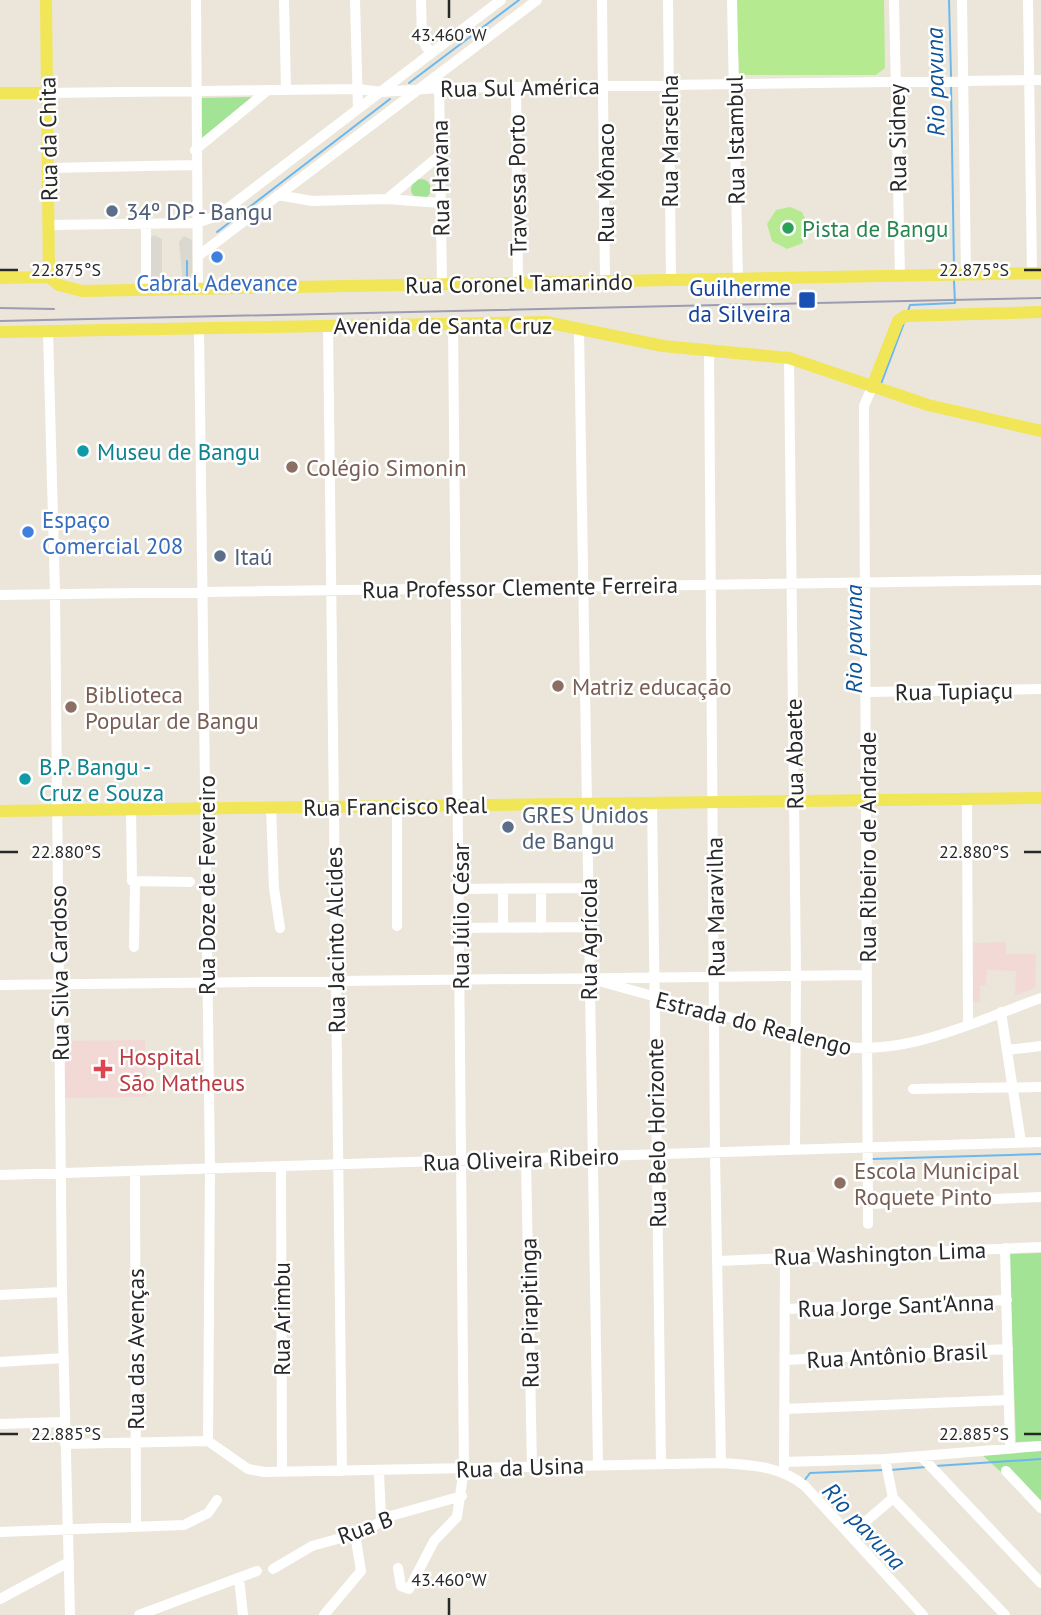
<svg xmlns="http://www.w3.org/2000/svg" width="1041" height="1615" font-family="'PT Sans',sans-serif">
	<rect width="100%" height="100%" fill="#ebe6d9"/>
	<path fill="#f2d9d6" d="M1006 942V954H1036L1035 988 1015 996 1016 971 987 970 986 985 980 986V1002H973V943Z
		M145 1040 146 1097 61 1098 60 1041Z"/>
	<path fill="#a3e395" d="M253 97 200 140 199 98Z
		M411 189a10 10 0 1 1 20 0a10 10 0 1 1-20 0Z
		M1041 1253V1441L1016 1442 1009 1254Z
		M1041 1449V1508L981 1454Z"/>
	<path fill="#b6ea90" d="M736 0H884L885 68 876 75H739Z
		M790 207 802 212 809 227 802 235 803 243 787 249 772 241 767 224 776 210Z"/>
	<path fill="#dbd8d0" d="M154 235 162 239V281L160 285 150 283V238Z
		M184 236 192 240V281L183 284 179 242Z"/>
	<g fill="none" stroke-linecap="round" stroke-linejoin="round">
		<path stroke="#6ab8ef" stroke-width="2" d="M949 0 951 76
			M409 83 519 0
			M951 85 954 268
			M217 232 390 99
			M187 283V261
			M908 311 910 305 955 303 954 281
			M881 384 904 323
			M872 1159 1041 1154
			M935 1466 1041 1459
			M890 1470 926 1467
			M804 1481 810 1473 884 1470"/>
		<path stroke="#fff" stroke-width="10" d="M196 0 198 290
			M284 0 286 90
			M355 0 358 109
			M421 0 422 39 430 53
			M602 0 605 282
			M668 0 671 281
			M732 0 738 280
			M894 0 900 276
			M962 0 966 275
			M1028 0 1032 273
			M439 81 442 284
			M516 88 518 282
			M47 93 358 89 382 92 439 88 1041 80
			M195 150 267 91
			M48 168 195 165
			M278 195 312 201 387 199 440 203
			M387 199 440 155
			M49 225 197 223 219 215 501 0
			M198 256 537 0
			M146 290V224
			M328 325 342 1471
			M199 328 210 1169 208 1441
			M579 329 598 1465
			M48 331 55 593 62 1292 70 1615
			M709 350 715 1154 721 1463
			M789 358 796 974 795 1150
			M0 595 1041 580
			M867 692 1041 689
			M967 799 968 1023
			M652 802 661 1464
			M397 806V926
			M271 807 274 888 280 928
			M131 809 132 881 190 882
			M460 889 588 888
			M503 889V928
			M541 889V928
			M460 928 588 927
			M134 947 135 882
			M595 980 830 1045C902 1059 974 1022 1041 998
			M0 985 867 975
			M1001 1012 1021 1142
			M1007 1050 1041 1046
			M913 1089 1041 1087
			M526 1159 532 1468
			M281 1167 282 1472
			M135 1171 136 1527
			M0 1175 1041 1142
			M867 1204 1041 1197
			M868 1224 864 406 872 387
			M1005 1248 1010 1448
			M719 1261 1041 1247
			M0 1295 62 1292
			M786 1309 1007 1300
			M785 1360 1008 1349
			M0 1362 64 1358
			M784 1409 1009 1400
			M0 1424 64 1422
			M65 1444 208 1441 248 1469 264 1472 721 1463C752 1465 780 1466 805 1486L923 1615
			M921 1456 1041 1583
			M885 1459 893 1498 1005 1615
			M784 1462 885 1459 1041 1446
			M784 1467 785 1257
			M1006 1471 1041 1508
			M379 1472 381 1520
			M0 1532 184 1525 208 1513 217 1500
			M850 1535 893 1498
			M398 1568 401 1586 409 1589 434 1541 457 1517 464 1468 453 323
			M273 1569 312 1546 366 1531 387 1517 462 1496
			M239 1578 243 1615
			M0 1599 69 1562
			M139 1615 257 1571
			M324 1615 361 1571 355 1534"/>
		<path stroke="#f1e558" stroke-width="12" d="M46 0 49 277
			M0 93H47
			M0 278 49 277 59 285 82 291 1041 273
			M0 332 546 322 663 346 789 358 928 405 1041 431
			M872 387 898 321 905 316 1041 312
			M0 811 1041 798"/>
		<path stroke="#9c9cb3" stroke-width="2" d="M0 308 54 309
			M0 321 1041 298"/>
	</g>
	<path fill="none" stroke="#282828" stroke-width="2.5" d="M449 0V18M0 270H18M1024 270H1041M0 852H18M1024 852H1041M0 1434H18M1024 1434H1041M449 1598V1615"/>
	<g fill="#5c6f8a" stroke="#fff" stroke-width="2.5">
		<circle cx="112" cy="211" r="7"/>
		<circle cx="220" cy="556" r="7"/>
		<circle cx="508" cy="827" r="7"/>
	</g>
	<circle fill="#2e9e5b" stroke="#fff" stroke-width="2.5" cx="788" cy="228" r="7"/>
	<g fill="#3f7fe0" stroke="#fff" stroke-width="2.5">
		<circle cx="217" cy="257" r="7"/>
		<circle cx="28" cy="532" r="7"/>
	</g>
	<rect fill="#1a4fb4" stroke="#fff" stroke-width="2.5" x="798" y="291" width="18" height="18" rx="3.5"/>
	<g fill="#0f9aa8" stroke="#fff" stroke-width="2.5">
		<circle cx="83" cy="451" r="7"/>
		<circle cx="25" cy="779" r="7"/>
	</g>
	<g fill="#8d6e63" stroke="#fff" stroke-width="2.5">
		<circle cx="292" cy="467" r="7"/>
		<circle cx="558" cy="686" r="7"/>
		<circle cx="71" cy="707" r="7"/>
		<circle cx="840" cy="1183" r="7"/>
	</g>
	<path fill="#e0444e" stroke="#fff" stroke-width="2.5" d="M99.5 1058.5h7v7h7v7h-7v7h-7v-7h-7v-7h7z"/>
	<g text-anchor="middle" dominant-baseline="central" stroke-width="5" stroke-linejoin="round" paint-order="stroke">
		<g font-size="23" fill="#282828" stroke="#fff">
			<text transform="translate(520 87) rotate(-1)">Rua Sul América</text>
			<text transform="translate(897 138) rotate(-91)">Rua Sidney</text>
			<text transform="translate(48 139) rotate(-91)">Rua da Chita</text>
			<text transform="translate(735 140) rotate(-91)">Rua Istambul</text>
			<text transform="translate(669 141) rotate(-90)">Rua Marselha</text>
			<text transform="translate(440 178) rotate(-91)">Rua Havana</text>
			<text transform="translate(605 183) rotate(-90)">Rua Mônaco</text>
			<text transform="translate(517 185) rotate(-91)">Travessa Porto</text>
			<text transform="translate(519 283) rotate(-1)">Rua Coronel Tamarindo</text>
			<text x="443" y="325">Avenida de Santa Cruz</text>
			<text transform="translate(520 587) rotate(-1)">Rua Professor Clemente Ferreira</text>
			<text transform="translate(954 691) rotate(-1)">Rua Tupiaçu</text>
			<text transform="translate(794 754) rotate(-91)">Rua Abaete</text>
			<text transform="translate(395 806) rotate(-1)">Rua Francisco Real</text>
			<text transform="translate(867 847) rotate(-90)">Rua Ribeiro de Andrade</text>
			<text transform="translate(206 885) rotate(-90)">Rua Doze de Fevereiro</text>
			<text transform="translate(715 907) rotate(-91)">Rua Maravilha</text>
			<text transform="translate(460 916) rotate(-90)">Rua Júlio César</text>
			<text transform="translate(588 939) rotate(-90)">Rua Agrícola</text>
			<text transform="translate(335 940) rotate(-91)">Rua Jacinto Alcides</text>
			<text transform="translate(59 973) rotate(-91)">Rua Silva Cardoso</text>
			<text transform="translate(754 1023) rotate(14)">Estrada do Realengo</text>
			<text transform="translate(656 1133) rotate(-91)">Rua Belo Horizonte</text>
			<text transform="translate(521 1159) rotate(-2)">Rua Oliveira Ribeiro</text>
			<text transform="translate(880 1253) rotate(-2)">Rua Washington Lima</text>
			<text transform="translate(896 1305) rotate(-2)">Rua Jorge Sant'Anna</text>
			<text transform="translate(529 1313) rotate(-91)">Rua Pirapitinga</text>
			<text transform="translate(281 1319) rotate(-90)">Rua Arimbu</text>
			<text transform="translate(135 1349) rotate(-90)">Rua das Avenças</text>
			<text transform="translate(897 1355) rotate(-3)">Rua Antônio Brasil</text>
			<text transform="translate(520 1467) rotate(-2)">Rua da Usina</text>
			<text transform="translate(365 1527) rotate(-20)">Rua B</text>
		</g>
		<g font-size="23" fill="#4e5e75" stroke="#fff" text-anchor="start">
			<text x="126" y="211">34º DP - Bangu</text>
			<text x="234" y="556">Itaú</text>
			<text x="522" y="814">GRES Unidos<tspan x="522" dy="26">de Bangu</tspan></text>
		</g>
		<g font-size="23" fill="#27864d" stroke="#fff" text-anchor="start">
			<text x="802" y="228">Pista de Bangu</text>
		</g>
		<g font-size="23" fill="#366cbe" stroke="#fff">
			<text x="217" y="282">Cabral Adevance</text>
			<text x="42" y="519" text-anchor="start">Espaço<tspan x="42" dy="26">Comercial 208</tspan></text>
		</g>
		<g font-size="23" fill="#164399" stroke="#fff" text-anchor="end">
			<text x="791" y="287">Guilherme<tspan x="791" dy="26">da Silveira</tspan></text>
		</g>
		<g font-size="23" fill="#0d838f" stroke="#fff" text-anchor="start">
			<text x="97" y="451">Museu de Bangu</text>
			<text x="39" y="766">B.P. Bangu -<tspan x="39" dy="26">Cruz e Souza</tspan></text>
		</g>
		<g font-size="23" fill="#785e54" stroke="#fff" text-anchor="start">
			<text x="306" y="467">Colégio Simonin</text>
			<text x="572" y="686">Matriz educação</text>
			<text x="85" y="694">Biblioteca<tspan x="85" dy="26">Popular de Bangu</tspan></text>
			<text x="854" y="1170">Escola Municipal<tspan x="854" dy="26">Roquete Pinto</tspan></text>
		</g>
		<g font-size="23" fill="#be3a42" stroke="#fff" text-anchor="start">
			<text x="119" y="1056">Hospital<tspan x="119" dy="26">São Matheus</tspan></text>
		</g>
		<g font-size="24" font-style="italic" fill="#0c5399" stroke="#fff">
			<text transform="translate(935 82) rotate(-91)">Rio pavuna</text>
			<text transform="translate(853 639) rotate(-90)">Rio pavuna</text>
			<text transform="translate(864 1526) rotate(47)">Rio pavuna</text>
		</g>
	</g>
	<g font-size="18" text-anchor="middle" fill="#282828" stroke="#fff" stroke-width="5" stroke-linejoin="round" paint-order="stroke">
		<text x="449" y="41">43.460°W</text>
		<text x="66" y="276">22.875°S</text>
		<text x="974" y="276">22.875°S</text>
		<text x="66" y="858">22.880°S</text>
		<text x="974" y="858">22.880°S</text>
		<text x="66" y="1440">22.885°S</text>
		<text x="974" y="1440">22.885°S</text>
		<text x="449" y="1586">43.460°W</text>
	</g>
</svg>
